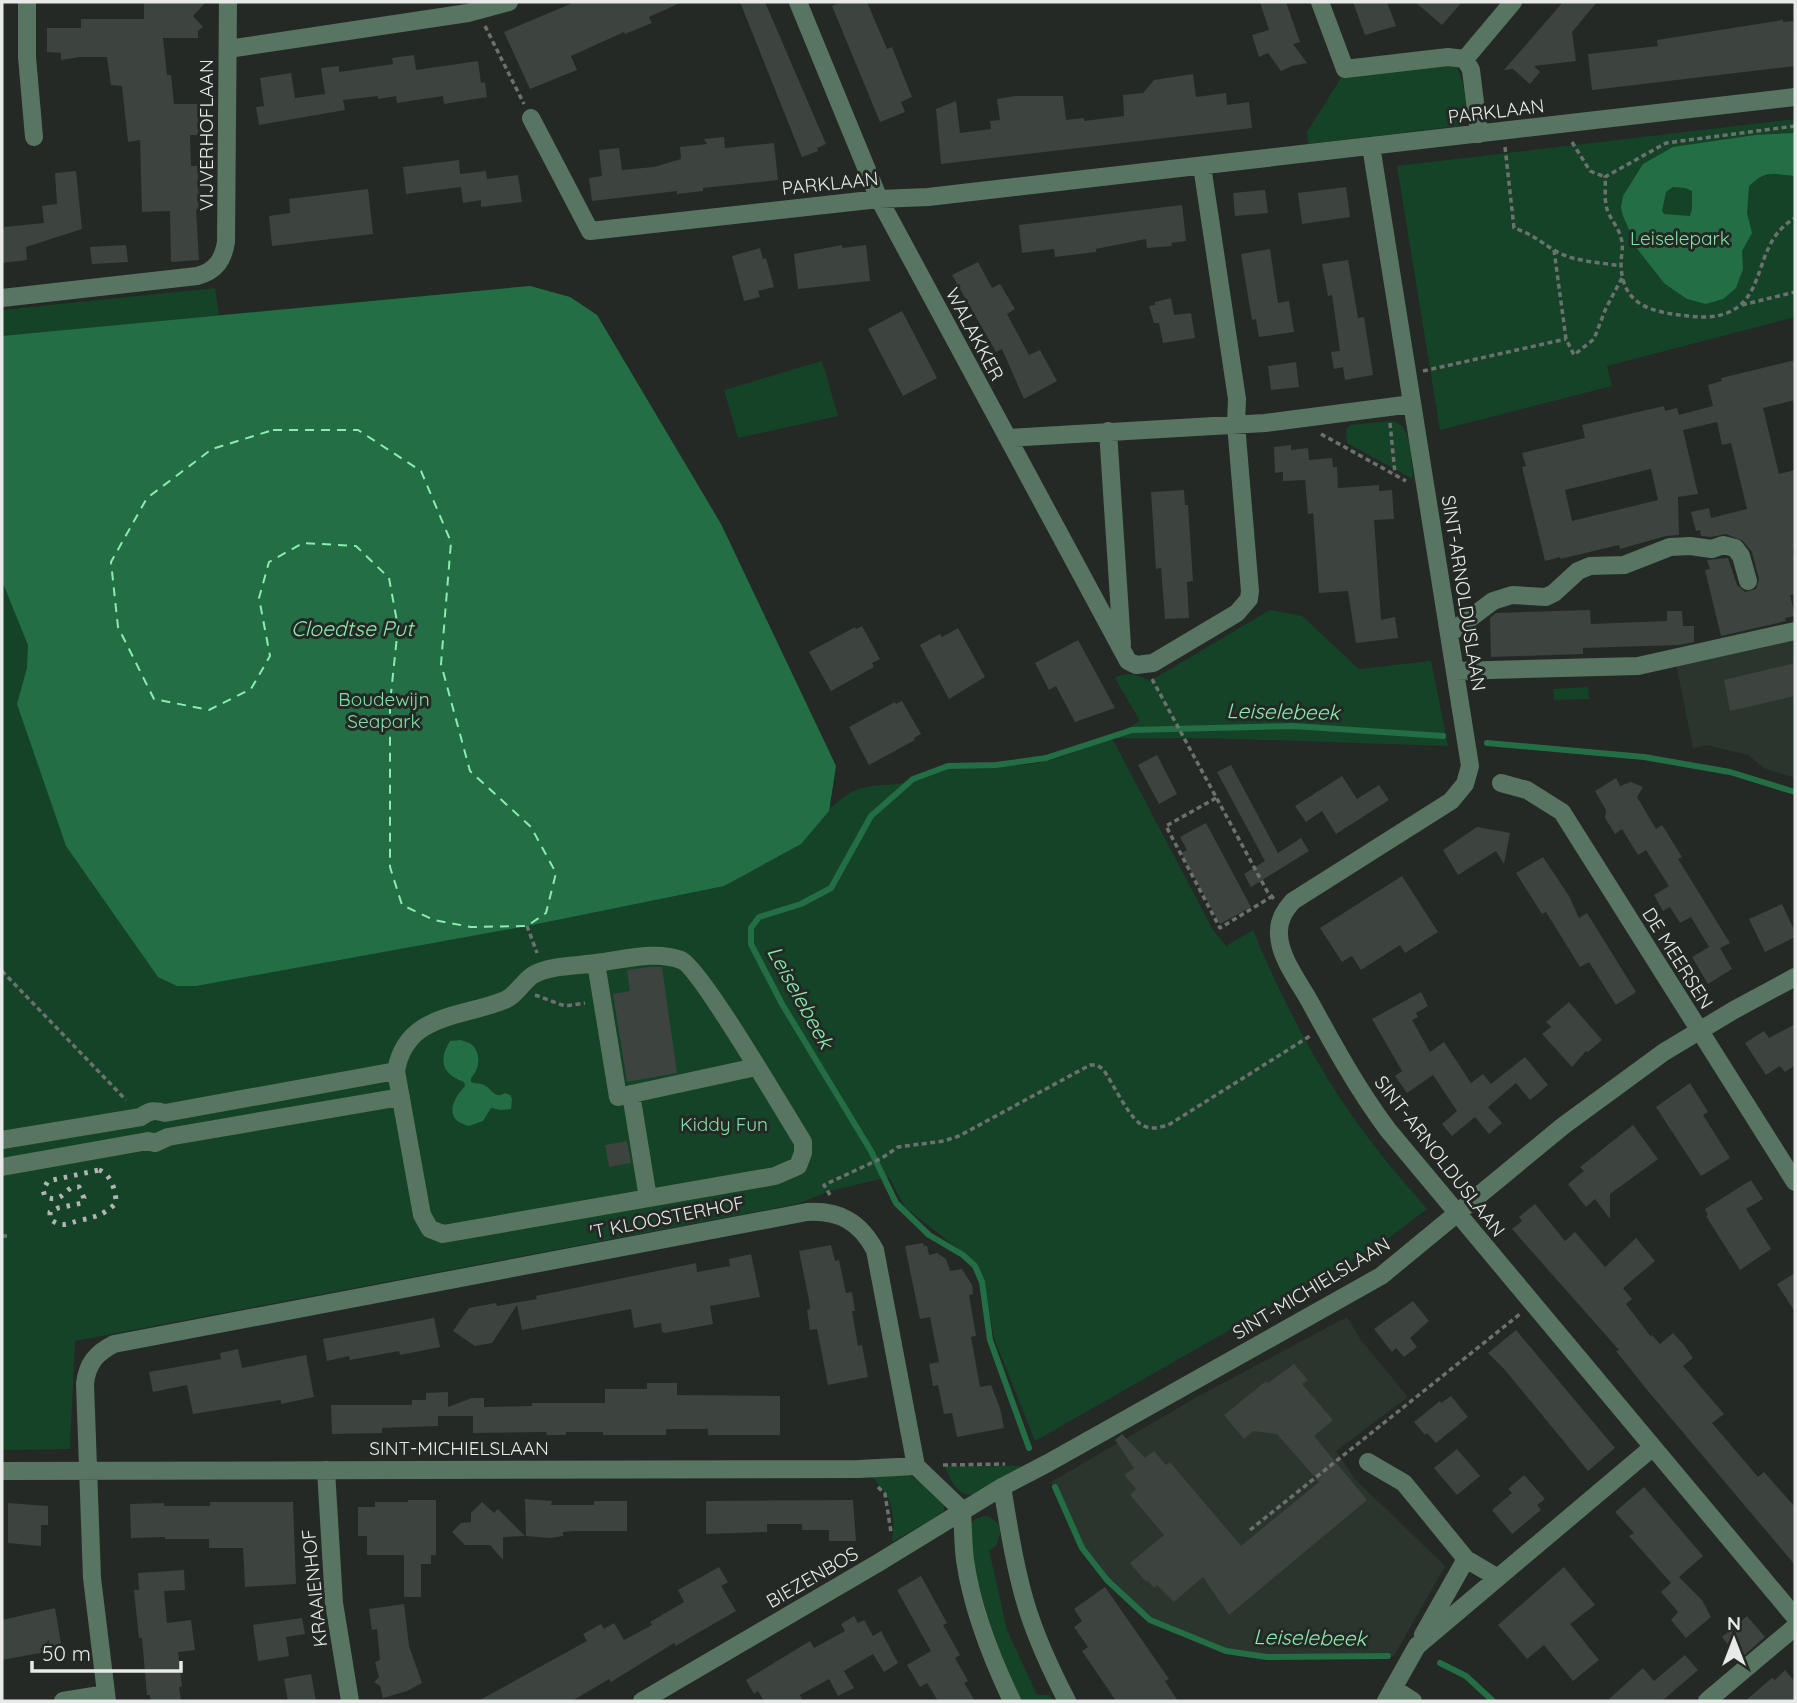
<svg xmlns="http://www.w3.org/2000/svg" width="1797" height="1703" font-family="Quicksand,sans-serif">
	<rect width="100%" height="100%" fill="#242925"/>
	<path fill="#2a352e" d="M1795 640V778L1764 768 1748 755 1707 745 1693 748 1675 659Z
		M1347 1317 1361 1340 1408 1397 1336 1451 1355 1479 1445 1566 1394 1656 1267 1657 1226 1651 1150 1620 1107 1580 1082 1548 1051 1482 1197 1397Z"/>
	<path fill="#144328" d="M1447 64 1455 65C1462 72 1469 108 1466 118 1465 123 1462 123 1458 126L1308 144 1307 132 1341 78Z
		M1795 119V317L1607 366 1612 386 1440 430 1397 166Z
		M530 286 570 297 597 315 721 524 836 766 829 810C862 777 875 790 913 781 925 779 937 771 949 769 981 765 1014 769 1046 761 1079 753 1111 738 1140 721L1115 678C1128 671 1137 675 1150 681L1270 610 1302 616 1359 669 1431 661 1448 746 1206 738H1112L1213 930 1226 946 1253 930C1283 1003 1321 1076 1369 1139 1387 1163 1407 1186 1427 1209L1382 1243 1035 1441 994 1338 984 1281 977 1264 905 1207 889 1177 830 1191 797 1204 75 1341 70 1449 2 1450V310L215 288 219 315Z
		M822 361 838 416 738 438 724 390Z
		M1391 421C1413 423 1410 457 1413 475L1411 478 1347 443 1346 430 1350 425Z
		M1588 687 1589 699 1554 700 1553 689Z
		M947 1466H1019L1020 1467 975 1494C957 1498 953 1482 945 1468Z
		M908 1475 925 1483 944 1503V1511L940 1515 892 1542C895 1511 894 1501 872 1477Z
		M988 1516 998 1523 1001 1531 996 1546 989 1550 1007 1630 1037 1695H1048L1057 1701H1017C1000 1654 983 1608 973 1559 972 1549 967 1536 970 1526 974 1518 980 1517 988 1516Z"/>
	<path fill="#246e45" fill-rule="evenodd" d="M1795 133V176C1773 174 1767 169 1749 186L1747 213 1752 233 1742 251 1743 269 1736 288 1723 299 1706 304 1687 299 1665 284 1638 250 1623 216 1621 207 1623 196 1643 164 1673 147 1755 135ZM1673 187 1685 188 1692 191V209L1690 216 1664 214 1662 211 1666 192Z
		M530 286 570 297 597 315 721 524 836 766 829 811 801 844 724 886 527 926 196 986H177L158 977 66 846 17 704 27 668 28 645 2 581V336Z
		M461 1040C465 1042 469 1042 472 1045 482 1054 479 1070 471 1078V1082C475 1084 478 1083 482 1084 493 1088 493 1100 505 1093L510 1095 512 1099 511 1109 501 1110 491 1108 483 1121 469 1126C444 1120 451 1101 465 1086L464 1082C442 1074 438 1061 450 1041Z"/>
	<g fill="none" stroke-linecap="round" stroke-linejoin="round">
		<path stroke="#246e45" stroke-width="6" d="M1487 743 1644 757 1730 772 1795 792
			M1029 1448 990 1340 982 1282 975 1266 963 1255 929 1235 896 1203 871 1151 782 1004 751 944V928L759 917 801 904 831 888 871 816 913 779 948 766 996 765 1046 758 1132 730 1293 726 1443 736
			M1055 1487 1082 1548 1107 1580 1150 1620 1226 1651 1267 1657 1388 1656
			M1440 1663 1466 1676 1493 1701"/>
		<path stroke="#89edae" stroke-width="2" stroke-dasharray="9 7" stroke-linecap="butt" d="M273 430H358L421 471 451 542 441 664 470 771 531 827 556 873 546 913 527 926 471 927 434 920 402 905 390 867V703L398 627 389 578 356 546 303 543 269 562 259 598 270 656 251 689 209 710 154 699 118 627 111 562 147 498 212 449Z"/>
	</g>
	<path fill="#3d433f" fill-rule="evenodd" d="M144 2H206L193 16 203 27 198 31V38H163L167 75H171L174 104H198V135H190L191 166H198V191L204 195 198 200 199 210H196L199 260 171 262 170 211 142 212 140 140 128 142 122 86 111 85 107 57H79L61 60V53L47 52V28H81V19H144Z
		M575 2H682L649 17 652 23 625 34 624 32 571 56 577 70 530 89 504 32Z
		M740 2H765L826 144 817 148 818 151 802 157Z
		M842 2H867L887 49 892 47 912 97 901 102 905 112 880 122 832 6Z
		M1260 2H1286L1300 42 1293 44 1307 63 1292 66 1281 71 1268 53 1259 57 1252 35 1269 30Z
		M1353 2H1387L1396 26 1365 35Z
		M1415 2H1462L1442 25Z
		M1563 2H1597L1572 32 1576 61 1534 66 1540 72 1530 84 1513 69 1504 70Z
		M1783 20V22L1793 21 1795 66 1592 90 1588 54 1658 46 1657 40Z
		M414 55 416 70 478 61 481 83 485 82 487 97 444 104 443 96 397 103 396 96 378 99V96L343 100 345 110 259 125 256 107 264 106 260 78 291 73 295 98 325 94 321 68 339 66V72L373 67 393 64 392 58Z
		M1193 74 1196 97 1226 93 1227 105 1249 102 1252 128 941 164 936 109 956 101 960 133 991 129 990 121 1000 120 997 99 1015 96H1063L1066 120 1084 118V121L1124 116 1123 95 1143 93 1154 80Z
		M724 137 725 148 774 143 778 180 703 188V191L677 194V191L592 201 589 178 602 176 599 150 619 148 622 170 654 167 681 159 680 147 707 144 704 139Z
		M459 160 460 174 486 171 487 179 518 175 522 202 481 207V200L463 203 461 187 406 194 403 167Z
		M76 171 82 229 26 247 27 260 2 263V231L4 230V227L44 223 42 206 57 204 55 173Z
		M1346 187 1350 217 1302 224 1298 193Z
		M368 189 373 234 272 246 269 216 290 213 289 199Z
		M1265 190 1268 213 1235 216 1233 193Z
		M1182 205 1186 241 1171 243 1172 246 1147 248 1146 239 1096 249V252L1055 257 1054 249 1022 253 1019 225Z
		M126 245 128 262 92 264 90 247Z
		M842 245V248L866 245 870 281 798 289 794 254Z
		M760 248 763 259 766 258 774 287 758 291 760 297 744 301 732 256Z
		M1270 249 1278 303 1289 301 1294 332 1259 337 1256 319 1252 320 1241 254Z
		M1348 260 1358 318 1364 317 1373 375 1345 380 1343 367 1334 369 1331 352 1340 351 1332 295 1328 296 1322 264Z
		M978 262 992 288 1000 284 1015 309 1007 314 1029 355 1040 350 1057 381 1024 399 1002 349 996 352 952 275Z
		M1171 298 1174 315 1191 313 1195 338 1163 343 1159 323H1154L1149 306 1155 305V302Z
		M902 311 937 378 903 396 868 329Z
		M1795 360V400L1763 408 1779 474 1795 470V547L1793 551 1795 561V594L1790 595 1795 616 1785 618 1786 621 1721 636 1705 570 1710 569 1707 560 1728 558 1737 585 1745 592 1756 589 1759 579 1752 552 1743 541 1726 534 1711 537 1701 536 1700 530 1696 531 1691 512 1709 508 1711 518 1747 509 1731 443 1722 445 1717 422 1683 430 1698 494 1678 497 1679 535 1666 536 1620 549 1619 545 1560 559V557L1545 561 1522 467 1526 466 1522 453 1585 438 1582 425 1664 406 1665 411 1677 408 1679 415 1713 406 1708 385 1722 381 1721 378ZM1651 469 1658 500 1572 521 1565 490Z
		M1296 362 1299 387 1271 390 1268 366Z
		M1291 445V450L1308 448 1309 460 1332 458 1333 467H1337L1338 488 1379 485V491L1392 490 1394 519 1374 520 1381 620 1395 617 1398 638 1356 643 1348 591 1319 593 1313 513 1308 514 1305 480 1283 481V472L1275 473 1274 447Z
		M1184 490 1185 505H1188L1193 581 1187 582 1189 618 1165 619 1161 568 1156 569 1151 492Z
		M1590 610 1591 624 1667 621V611H1682L1683 626H1694V642L1679 645 1583 648V654L1491 657 1490 618 1496 613Z
		M862 626 880 659 872 663 874 667 831 691 809 652 855 627 856 629Z
		M958 628 985 677 949 699 920 645 940 634 942 637Z
		M1078 640 1115 708 1075 722 1056 686 1049 690 1035 663Z
		M1795 663V696L1730 711 1724 680Z
		M902 701 921 734 914 738 915 740 869 765 849 727 895 702 896 704Z
		M1157 755 1177 794 1159 804 1138 765Z
		M1231 765 1278 853 1301 838 1309 851 1251 887 1244 874 1265 861 1217 772Z
		M1342 776 1357 799 1379 785 1389 800 1336 834 1322 811 1306 822 1295 806Z
		M1616 778 1620 786 1631 782 1643 787 1637 797 1656 829 1662 825 1682 857 1678 859 1730 943 1720 948 1732 969 1708 984 1692 957 1709 947 1691 917 1680 923 1670 907 1663 911 1654 895 1669 886 1646 850 1638 855 1622 829 1615 834 1605 818 1606 810 1595 791Z
		M1206 823 1251 907 1220 924 1181 853 1187 850 1180 837Z
		M1477 827 1510 833 1504 864 1496 851 1458 875 1443 850Z
		M1543 857 1569 896 1579 918 1587 913 1636 992 1616 1005 1589 962 1580 967 1546 912 1542 914 1516 873Z
		M1402 876 1438 932 1405 953 1400 945 1361 970 1352 956 1342 962 1320 928Z
		M1782 904 1795 932V937L1765 952 1749 919Z
		M649 967H662L677 1073 627 1082 613 994 630 991 627 970Z
		M1421 992 1428 1006 1416 1013 1418 1017 1412 1020 1430 1052 1444 1042 1471 1083 1483 1074 1491 1084 1525 1057 1548 1085 1530 1100 1516 1083 1488 1107 1502 1123 1489 1134 1475 1117 1452 1136 1442 1124 1457 1111 1433 1075 1407 1093 1395 1076 1402 1071 1372 1019Z
		M1569 1002 1602 1040 1588 1052 1586 1051 1572 1067 1542 1034 1551 1027 1546 1022Z
		M1795 1024V1065L1785 1072 1780 1066 1766 1075 1745 1043 1764 1031 1769 1038Z
		M1690 1083 1708 1112 1703 1115 1730 1158 1701 1176 1656 1107Z
		M1633 1125 1658 1159 1610 1194V1219L1595 1199 1586 1207 1568 1184 1584 1171 1580 1167Z
		M627 1141 631 1163 609 1167 605 1145Z
		M1751 1180 1763 1199 1746 1209 1771 1249 1740 1270 1706 1216 1708 1215 1705 1209Z
		M1535 1204 1565 1241 1575 1232 1605 1267 1636 1238 1655 1261 1623 1288 1632 1299 1626 1304 1651 1337 1652 1335 1660 1344 1673 1333 1684 1345 1693 1358 1683 1366 1724 1414 1712 1423 1758 1477 1764 1472 1795 1507V1565L1648 1391 1616 1351 1619 1350 1512 1229 1522 1221 1519 1217Z
		M923 1243 924 1246H927L929 1255 937 1253 946 1259 950 1271 962 1269 972 1285 973 1294 969 1295 976 1336 971 1337 980 1387 991 1385 1000 1408 1004 1428 957 1437 952 1413 944 1414 938 1385 933 1386 929 1364 939 1362 930 1317 920 1319 905 1246Z
		M831 1245 835 1261 839 1260 846 1293 852 1292 855 1311H852L858 1346 862 1345 868 1377 828 1385 817 1329 810 1330 807 1310 810 1309 809 1300 799 1251Z
		M751 1254 760 1297 710 1306 713 1324 665 1333 662 1332 661 1323 634 1328 631 1309 522 1330 517 1305 492 1343 475 1346 453 1331 469 1308 496 1303 497 1306 537 1299 536 1296 696 1263 697 1272 730 1266 729 1259Z
		M1795 1273V1312L1777 1284Z
		M1413 1301 1429 1321 1410 1338 1417 1347 1404 1357 1396 1348 1392 1352 1374 1329Z
		M434 1318 440 1347 400 1355 399 1351 350 1360 349 1356 327 1361 323 1339Z
		M1516 1330 1615 1448 1588 1471 1505 1370 1488 1353Z
		M238 1349 242 1368 306 1355 314 1397 281 1404V1400L193 1414 187 1385 153 1392 149 1372 221 1359 220 1353Z
		M1294 1364 1308 1380 1302 1384 1333 1420 1314 1436 1367 1500 1229 1615 1203 1577 1174 1602 1157 1585 1154 1588 1148 1581 1146 1582 1130 1563 1164 1535 1130 1495 1136 1489 1124 1475 1134 1468 1115 1440 1122 1434 1145 1458 1154 1451 1166 1465 1170 1462 1241 1546 1319 1482 1277 1434 1253 1431 1244 1439 1224 1415 1266 1381 1268 1383Z
		M647 1383H677V1395L780 1396V1435H708V1429H666V1435H603V1432H566V1435H547L546 1432 473 1433V1416H438V1426L382 1428V1433L332 1434 331 1405H412V1400H426V1393L448 1392V1407L472 1398H484V1407L532 1406V1403H605V1389H647Z
		M1451 1396 1468 1417 1436 1443 1427 1433 1425 1435 1414 1422 1440 1401 1441 1403Z
		M1457 1449 1480 1476 1457 1495 1434 1468Z
		M1524 1475 1545 1499 1537 1505 1541 1510 1512 1534 1492 1510 1512 1493 1508 1489Z
		M1644 1487 1703 1556 1679 1577 1702 1600 1711 1617 1686 1638 1671 1620 1678 1612 1661 1592 1671 1583 1629 1536 1634 1533 1615 1512Z
		M525 1499 552 1501 551 1505H594V1501H627V1531H575L563 1532V1536L550 1538 526 1536Z
		M408 1500H436V1555H431V1564H421V1597H404V1555H367V1536H358V1507H375V1502H408Z
		M853 1500 856 1541H829V1530H802V1524H767V1532L706 1534V1501Z
		M210 1502H293L296 1584 245 1587 243 1548H209V1539H165V1537L131 1538 130 1504 164 1503V1506H210Z
		M482 1502 494 1513 498 1509 525 1536 503 1537V1560L490 1545H465L452 1532 461 1523 471 1522V1513Z
		M8 1503 48 1506V1525H41V1546L8 1543Z
		M719 1567 728 1582 721 1586 736 1611 689 1638 676 1646 674 1643 611 1682 609 1679 572 1701H478L587 1641 583 1634 601 1624 604 1629 614 1623 624 1640 652 1625 650 1622 684 1602 678 1590Z
		M1564 1567 1595 1605 1570 1624 1599 1660 1573 1681 1544 1645 1527 1659 1498 1625Z
		M184 1570 185 1590 164 1591 167 1623 191 1620 195 1650 178 1652 182 1686 179 1687 181 1701H151L150 1695H147L142 1638H139L136 1610 134 1590H139L138 1573Z
		M921 1576 947 1623 943 1625 960 1655 955 1658 968 1681 964 1683 975 1701H938L927 1683 920 1687 907 1665 931 1651 897 1590Z
		M1105 1587 1169 1679 1165 1681 1178 1701H1116L1082 1651 1088 1647 1074 1627 1082 1621 1074 1609Z
		M404 1604 409 1646 422 1683 407 1691 383 1698 380 1686 374 1682 379 1677 375 1662 380 1660 377 1629 372 1630 369 1609Z
		M55 1608 62 1649 2 1660V1620Z
		M854 1616 858 1623 864 1620 873 1636 881 1631 898 1663 884 1672 873 1654 844 1671 854 1688 838 1696 829 1679 800 1695 803 1701H764L758 1691 754 1694 746 1680 810 1641 814 1648 845 1631 841 1624Z
		M1747 1616 1765 1637 1740 1659 1722 1637Z
		M302 1618 305 1634 286 1637 289 1656 258 1661 253 1625Z
		M1685 1655 1698 1670 1662 1701H1607L1643 1668 1654 1681Z
		M1785 1670 1795 1682V1701H1745L1772 1678 1775 1680Z
		M311 1674 316 1701H288L284 1679Z"/>
	<g fill="none" stroke-linecap="round" stroke-linejoin="round">
		<path stroke="#6d716e" stroke-width="3.5" stroke-dasharray="5 3.5" stroke-linecap="butt" d="M485 26 524 104
			M1795 126 1666 143 1605 177C1606 187 1604 200 1607 209 1610 219 1619 228 1621 238 1624 246 1621 256 1621 264 1622 307 1653 312 1688 316 1706 318 1724 318 1739 306 1766 284 1757 240 1795 218
			M1572 142 1590 171 1605 177
			M1505 147 1514 228C1532 234 1539 241 1554 250 1573 262 1599 262 1621 266
			M1554 250 1566 339 1574 355 1594 339 1606 308 1622 278
			M1742 305 1795 292
			M1423 371 1566 339
			M1390 423 1395 474
			M1321 434 1406 481
			M1152 679 1267 891 1274 899
			M1216 798 1166 826 1220 928 1271 897
			M527 926 537 953
			M2 971 126 1100
			M535 995 565 1006 585 1003
			M830 1195 824 1185 882 1158 898 1147 944 1141 959 1136 1090 1065H1097L1103 1069C1112 1082 1127 1113 1138 1122 1147 1131 1160 1128 1170 1124L1310 1036
			M2 1236H9
			M943 1465 1005 1464
			M878 1487 885 1494 891 1532
			M1250 1530 1520 1314"/>
		<path stroke="#587561" stroke-width="18" d="M27 2V57L34 137
			M798 2 879 199 1128 661 1136 665 1153 663 1237 613 1249 599 1250 591 1236 424 1237 399 1202 166
			M1320 2 1345 69 1448 57 1465 59
			M228 49 468 13 509 2
			M531 118 590 231 879 199 928 197 1795 97
			M1479 134 1471 70 1465 59 1513 2
			M1371 146 1470 766 1465 784 1451 801 1293 901C1284 911 1278 921 1279 935 1280 958 1299 982 1310 1002 1334 1046 1358 1090 1388 1130L1795 1617
			M2 298 197 276C216 271 223 260 226 242L228 2
			M1108 431 1122 645
			M1008 438 1265 423 1412 404
			M1449 634 1493 601 1512 595 1546 597 1554 593 1578 571 1590 566 1624 565 1670 547 1690 546 1712 549 1723 545 1735 548 1741 556 1748 581
			M1455 671 1638 666 1795 631
			M1501 783 1527 790 1562 812 1795 1182
			M596 963C623 960 655 950 681 960 699 966 786 1115 803 1142V1153L798 1166 775 1176 443 1234 430 1229 422 1215 396 1071C406 1013 461 1018 505 1000 517 995 522 982 533 975 550 965 577 966 596 963L618 1097 756 1067
			M631 1094 648 1198
			M2 1140 141 1117C150 1110 155 1110 165 1113L396 1071
			M2 1167 148 1141 155 1143 168 1137 401 1097
			M1368 1462 1404 1483 1466 1559 1498 1578
			M326 1470 334 1603 350 1701
			M2 1471 859 1469 916 1466
			M1002 1487C1009 1528 1015 1570 1028 1611 1038 1642 1052 1672 1067 1701
			M1423 1635 1466 1559
			M1393 1688 1413 1701
			M63 1701 106 1694
			M107 1701 92 1578 85 1384C87 1364 96 1353 114 1344L807 1212C839 1210 860 1222 875 1250L916 1466 962 1510C963 1527 963 1544 965 1560 972 1609 991 1657 1012 1701
			M642 1701 878 1563 1002 1487 1048 1463 1381 1276 1563 1126 1664 1052 1734 1010 1795 977
			M1386 1701 1417 1646 1653 1447
			M1707 1701 1795 1627"/>
		<path stroke="#b2b5b3" stroke-width="5" stroke-dasharray="3.5 7" stroke-linecap="butt" d="M99 1170C111 1174 116 1191 116 1203 105 1214 96 1217 81 1220 68 1223 63 1229 50 1219V1212L58 1208 82 1203 84 1198 79 1187H72C61 1195 60 1202 45 1197L43 1190 48 1181Z"/>
	</g>
	<g text-anchor="middle" dominant-baseline="central" stroke-width="6" stroke-linejoin="round" paint-order="stroke">
		<g font-size="19" fill="#e7eae8" stroke="#242925">
			<text transform="translate(1496 111) rotate(-7)">PARKLAAN</text>
			<text transform="translate(206 135) rotate(-90)">VIJVERHOFLAAN</text>
			<text transform="translate(830 183) rotate(-6)">PARKLAAN</text>
			<text transform="translate(975 334) rotate(62)">WALAKKER</text>
			<text transform="translate(1464 593) rotate(81)">SINT-ARNOLDUSLAAN</text>
			<text transform="translate(1678 958) rotate(58)">DE MEERSEN</text>
			<text transform="translate(1440 1156) rotate(52)">SINT-ARNOLDUSLAAN</text>
			<text transform="translate(667 1217) rotate(-11)">'T KLOOSTERHOF</text>
			<text transform="translate(1311 1288) rotate(-31)">SINT-MICHIELSLAAN</text>
			<text x="459" y="1448">SINT-MICHIELSLAAN</text>
			<text transform="translate(812 1577) rotate(-30)">BIEZENBOS</text>
			<text transform="translate(314 1588) rotate(-96)">KRAAIENHOF</text>
		</g>
		<g font-size="19" fill="#7fe3a5" stroke="#242925">
			<text x="1680" y="238">Leiselepark</text>
			<text x="384" y="699">Boudewijn<tspan x="384" dy="22">Seapark</tspan></text>
			<text x="724" y="1124">Kiddy Fun</text>
		</g>
		<g font-size="21" font-style="italic" fill="#89edae" stroke="#242925">
			<text x="352" y="628">Cloedtse Put</text>
			<text transform="translate(1283 711) rotate(1)">Leiselebeek</text>
			<text transform="translate(801 997) rotate(61)">Leiselebeek</text>
			<text transform="translate(1310 1637) rotate(1)">Leiselebeek</text>
		</g>
	</g>
	<rect width="1797" height="1703" fill="none" stroke="#e7eae8" stroke-width="7"/>
	<g transform="translate(1734 1640)" stroke="#242925" stroke-width="5" paint-order="stroke">
	<path d="M0-5L12 26L0 18L-12 26Z" fill="#e7eae8"/>
	<text y="-10" font-size="19" font-weight="bold" text-anchor="middle" fill="#e7eae8">N</text>
	</g>
	<path d="M32 1661v10h149v-10" fill="none" stroke="#e7eae8" stroke-width="3.5"/>
	<text x="42" y="1661" font-size="21" fill="#e7eae8" stroke="#242925" stroke-width="5" paint-order="stroke">50 m</text>
</svg>
